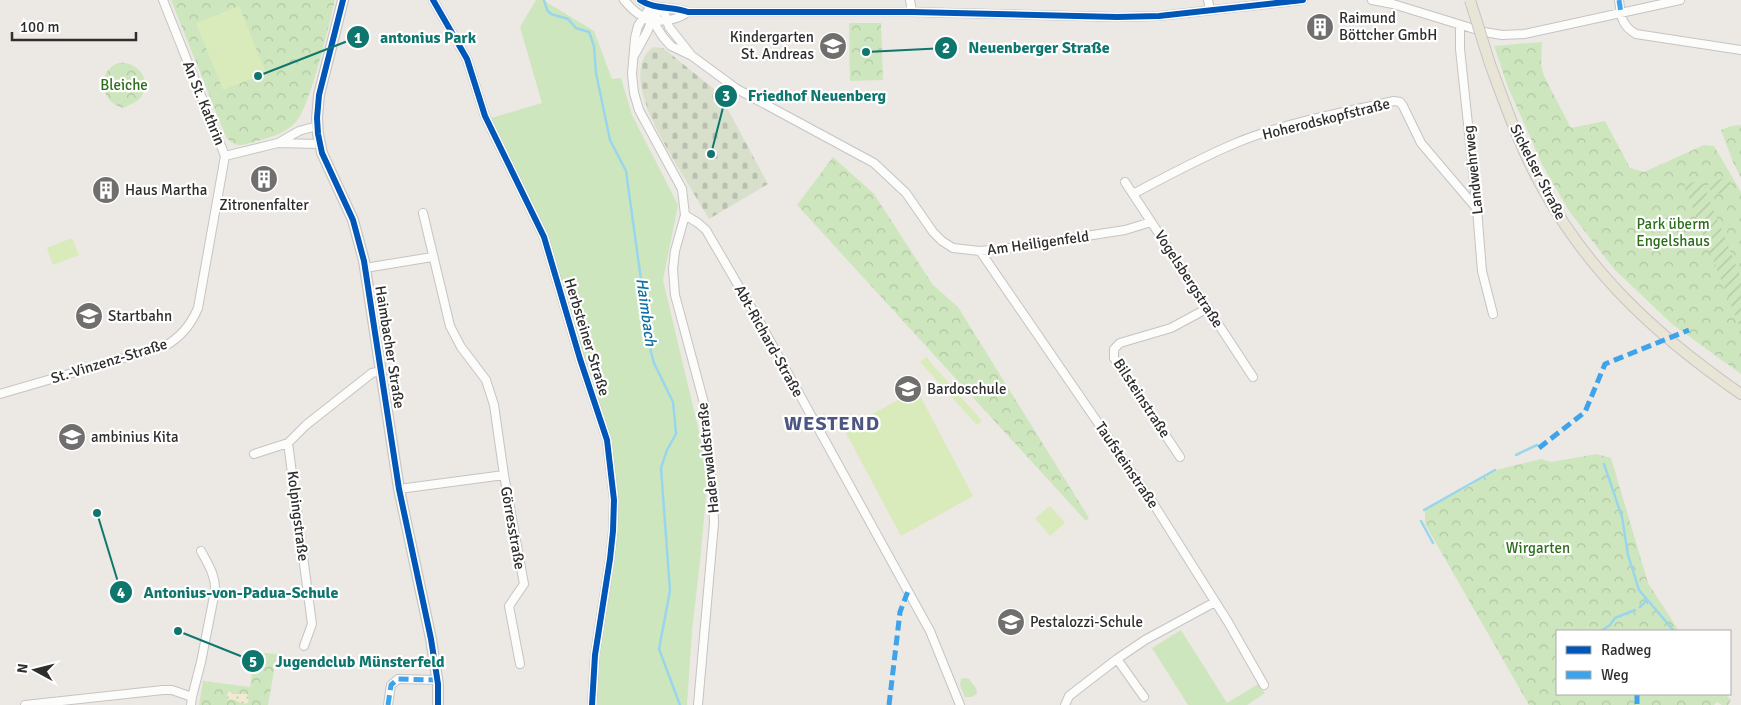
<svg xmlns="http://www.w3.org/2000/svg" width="1741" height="705" font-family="Signika,sans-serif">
	<defs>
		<pattern id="forest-crowns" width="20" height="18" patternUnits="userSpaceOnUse" patternTransform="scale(1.25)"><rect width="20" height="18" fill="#cee6be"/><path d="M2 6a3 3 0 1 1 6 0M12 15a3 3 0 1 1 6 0" fill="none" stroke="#b1c6a4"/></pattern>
		<pattern id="sand-dots" width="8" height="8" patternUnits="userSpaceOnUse" patternTransform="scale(1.25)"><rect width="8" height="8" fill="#f0ead3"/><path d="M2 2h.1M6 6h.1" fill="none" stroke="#cec9b5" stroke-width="1.8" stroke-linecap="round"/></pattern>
		<pattern id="cemetery-stones" width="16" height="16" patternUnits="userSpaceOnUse" patternTransform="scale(1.25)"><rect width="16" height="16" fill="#d8e0cc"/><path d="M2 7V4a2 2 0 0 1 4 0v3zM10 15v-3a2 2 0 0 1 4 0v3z" fill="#bac0b0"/></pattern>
		<pattern id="garden-furrows" width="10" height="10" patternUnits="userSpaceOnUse" patternTransform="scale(1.25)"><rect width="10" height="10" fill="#cee6be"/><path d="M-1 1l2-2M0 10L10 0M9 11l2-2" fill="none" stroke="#b1c6a4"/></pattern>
	</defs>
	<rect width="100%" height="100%" fill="#ece8e4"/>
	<path fill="#cee6be" d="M536 0H543L594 31 612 79 621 78 632 115 678 205 663 280 705 457 708 476 700 561 692 631 687 705H593L610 542V487L601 428 545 237 491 118 542 103 520 27Z
		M1181 630 1227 703 1258 684 1265 693 1247 705H1188L1152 648Z
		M964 678 969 679 976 688 977 693C974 697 970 698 965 697L960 685 961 679Z"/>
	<path fill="url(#forest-crowns)" d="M171 0H335C329 24 310 109 295 123 285 133 270 138 257 141 243 145 236 149 226 137Z
		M849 23H881L883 80 850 81Z
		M1542 42 1541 65 1544 76 1571 128 1605 121 1630 168 1644 172 1704 145 1714 146 1741 192V374L1672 324 1614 269 1569 211 1542 164 1508 87 1494 46Z
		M118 63C136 60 154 80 141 97 136 103 129 105 123 108 101 102 95 73 118 63Z
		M1741 125V178L1733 162 1721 130 1731 126Z
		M833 157 874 194 933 285 958 307 1089 518 1086 521 797 205Z
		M1597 454 1611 458 1648 583 1679 631H1557V694H1725L1731 700 1728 705H1722L1717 702 1714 705H1529L1425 524V510L1470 486 1496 470 1541 459 1551 462Z
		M255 652 277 654 268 705H199L203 681 250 687Z"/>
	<path fill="url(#sand-dots)" d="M229 691 234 694H247L249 697 248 703 243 704 232 699 227 700V695Z"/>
	<path fill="url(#cemetery-stones)" d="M653 47 663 48 719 93 768 184 709 219C698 201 688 183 677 166 662 139 619 73 653 47Z"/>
	<path fill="url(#garden-furrows)" d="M1728 176 1733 188 1713 196 1708 184Z
		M1701 179 1741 278V330L1684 186Z"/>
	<path fill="#d9eabb" d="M239 6 266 73 223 90 196 23Z
		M72 238 79 255 53 265 47 248Z
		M926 357 982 421 977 425 920 362Z
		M917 390 973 496 901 536 844 429Z
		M1050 506 1065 523 1050 536 1035 518Z"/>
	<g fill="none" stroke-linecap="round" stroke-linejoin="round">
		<path stroke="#99d6ec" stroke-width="2.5" d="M544 0 547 10 551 14 568 19 576 28 589 32 594 46 596 73 610 140 626 171 651 352 654 363 673 402 675 422 676 434 667 450 661 468 670 591 659 649 680 705
			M1516 455 1537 445
			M1604 464 1622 517 1628 555 1639 590 1674 631
			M1424 510 1495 470
			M1421 521 1433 543
			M1640 607 1645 602V598
			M1601 631 1610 625 1615 618 1635 610"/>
		<g stroke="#c5c4c5" stroke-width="10">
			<path id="minor" d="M163 0 225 156 278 143 299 131 317 126
				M433 0 467 59 485 116 544 237 580 359 607 440 614 500 613 531 610 559 595 655 592 705
				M624 0C629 6 634 12 642 16 655 24 677 21 688 12
				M640 0C655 10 672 6 688 12H912L1117 17 1159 16 1303 0
				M910 0 912 12
				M1208 0 1210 10
				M1372 0 1393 4 1484 32 1502 35 1524 34 1680 0
				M1619 0C1621 16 1621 25 1636 34L1741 50
				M651 6 638 26 635 38 632 74 634 93 639 110 682 189 685 215 675 251 673 269 675 295 704 403 713 494 714 523 698 705
				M657 8 656 26 663 37 671 46 692 56 737 89 874 163 906 193 933 232 942 241 953 248 980 251 1002 249 1125 230 1151 222
				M663 8 669 27 692 56
				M1460 25V49L1477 209 1482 271 1493 314
				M635 54 648 30 653 15
				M278 143 319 144
				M1125 182 1253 377
				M1133 194C1167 176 1200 158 1236 143 1284 123 1343 112 1394 101L1400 102 1403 106 1421 143 1477 209
				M423 213 450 326 461 347 486 380 494 405 504 475 524 584 509 606 520 664
				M685 215 698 223 706 230 759 321 930 631 960 705
				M980 251 1151 500 1228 622 1264 685
				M365 268 432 257
				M0 394 165 346C181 337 191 325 198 308L225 156
				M288 443 312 624 304 646
				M254 454 288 443 306 425 372 373 381 371
				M1180 457 1114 358V349L1120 343 1171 328 1208 308
				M399 489 504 475
				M1117 659 1144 697
				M192 697 201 662 215 591C216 576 208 564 201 551
				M25 705 163 690H172L192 697 191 705
				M388 705 391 685 398 679 437 680
				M1065 705 1069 696 1117 659 1145 640 1215 602"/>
		</g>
		<g stroke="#c6c5c4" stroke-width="12">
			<path id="major" d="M343 0 319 95 317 118 318 134 322 153 353 220 364 261 399 489 431 639 438 684V705
				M1490 64C1506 107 1521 150 1543 189 1592 277 1660 338 1741 394"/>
		</g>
		<use href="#minor" stroke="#fcfcfb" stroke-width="8"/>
		<use href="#major" stroke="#e8e4d6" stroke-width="10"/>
		<g stroke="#c6c5c4" stroke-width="12" stroke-linecap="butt">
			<path id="major-bridge" d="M1470 0 1490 64"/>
		</g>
		<use href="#major-bridge" stroke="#e8e4d6" stroke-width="10"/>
		<path stroke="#3ea3eb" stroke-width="5" stroke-dasharray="10 5" stroke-linecap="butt" d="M1619 0 1621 13
			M1539 448 1585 412 1605 364 1689 330
			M1637 694V705
			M388 705 391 685 398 679 437 680
			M889 705 900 612 908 591"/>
		<g stroke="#fff" stroke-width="9">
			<path id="cycleway" d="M343 0 319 95 317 118 318 134 322 153 353 220 364 261 399 489 431 639 438 684V705
				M433 0 467 59 485 116 544 237 580 359 607 440 614 500 613 531 610 559 595 655 592 705
				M640 0C655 10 672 6 688 12H912L1117 17 1159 16 1303 0"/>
		</g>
		<use href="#cycleway" stroke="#0057b8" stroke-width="6"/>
	</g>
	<defs>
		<g id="building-disc" transform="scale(1.4375)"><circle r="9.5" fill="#706f6e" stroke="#fff"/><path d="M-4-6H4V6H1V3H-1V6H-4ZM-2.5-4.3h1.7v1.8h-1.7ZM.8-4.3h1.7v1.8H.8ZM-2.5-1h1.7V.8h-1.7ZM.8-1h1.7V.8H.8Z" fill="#fff"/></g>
		<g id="school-disc" transform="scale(1.4375)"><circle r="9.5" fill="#706f6e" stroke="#fff"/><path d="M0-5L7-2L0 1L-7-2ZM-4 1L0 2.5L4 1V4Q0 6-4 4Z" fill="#fff"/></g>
	</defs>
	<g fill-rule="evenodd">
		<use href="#building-disc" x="1320" y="27"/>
		<use href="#school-disc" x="833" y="46"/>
		<use href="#building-disc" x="264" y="179"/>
		<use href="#building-disc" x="106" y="190"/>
		<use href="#school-disc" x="89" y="316"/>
		<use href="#school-disc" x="908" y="389"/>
		<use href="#school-disc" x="72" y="437"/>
		<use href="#school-disc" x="1011" y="622"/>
	</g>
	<g text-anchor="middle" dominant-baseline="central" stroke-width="4.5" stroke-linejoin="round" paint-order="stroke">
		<g font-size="15" fill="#2e2e2e" stroke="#fff" text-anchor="start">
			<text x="1339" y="18">Raimund<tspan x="1339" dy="17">Böttcher GmbH</tspan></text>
			<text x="814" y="37" text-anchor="end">Kindergarten<tspan x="814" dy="17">St. Andreas</tspan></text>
			<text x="125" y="190">Haus Martha</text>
			<text x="264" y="205" text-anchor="middle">Zitronenfalter</text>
			<text x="108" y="316">Startbahn</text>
			<text x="927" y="389">Bardoschule</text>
			<text x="91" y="437">ambinius Kita</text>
			<text x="1030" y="622">Pestalozzi-Schule</text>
		</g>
		<g font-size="15" fill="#2c6e1b" stroke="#fff">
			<text x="124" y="85">Bleiche</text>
			<text x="1673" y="224">Park überm<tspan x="1673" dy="17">Engelshaus</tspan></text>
			<text x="1538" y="548">Wirgarten</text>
		</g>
		<g font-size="15" fill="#2e2e2e" stroke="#fff">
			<text transform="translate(204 103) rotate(68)">An St. Kathrin</text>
			<text transform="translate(1326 119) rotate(-14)">Hoherodskopfstraße</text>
			<text transform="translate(1473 170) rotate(-96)">Landwehrweg</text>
			<text transform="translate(1538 172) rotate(63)">Sickelser Straße</text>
			<text transform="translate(1038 243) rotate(-8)">Am Heiligenfeld</text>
			<text transform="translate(1189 279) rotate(57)">Vogelsbergstraße</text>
			<text transform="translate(587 337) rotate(73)">Herbsteiner Straße</text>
			<text transform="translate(769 341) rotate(61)">Abt-Richard-Straße</text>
			<text transform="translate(390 347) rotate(81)">Haimbacher Straße</text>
			<text transform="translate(109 361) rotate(-17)">St.-Vinzenz-Straße</text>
			<text transform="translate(1142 398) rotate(57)">Bilsteinstraße</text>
			<text transform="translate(708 458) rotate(-96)">Haderwaldstraße</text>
			<text transform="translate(1127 465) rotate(56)">Taufsteinstraße</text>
			<text transform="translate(298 516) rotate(83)">Kolpingstraße</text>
			<text transform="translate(513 528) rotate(80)">Görresstraße</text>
		</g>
		<g font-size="16" font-style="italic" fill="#0d6fa3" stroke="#fff">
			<text transform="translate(646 312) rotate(82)">Haimbach</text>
		</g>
		<g font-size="20" font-weight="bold" letter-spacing="1" fill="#4d5680" stroke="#fff">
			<text x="832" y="423">WESTEND</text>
		</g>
	</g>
	<path fill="none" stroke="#0f766e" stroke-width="2" d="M258 76L358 37M866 52L946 48M711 154L726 96M97 513L121 592M178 631L253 661"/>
	<g fill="#0f766e" stroke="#fff" stroke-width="2">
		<circle cx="258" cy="76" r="5"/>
		<circle cx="866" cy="52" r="5"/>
		<circle cx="711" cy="154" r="5"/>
		<circle cx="97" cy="513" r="5"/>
		<circle cx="178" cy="631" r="5"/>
		<circle cx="358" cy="37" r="12"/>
		<circle cx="946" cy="48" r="12"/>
		<circle cx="726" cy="96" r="12"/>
		<circle cx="121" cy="592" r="12"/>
		<circle cx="253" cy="661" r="12"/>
	</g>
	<g font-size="15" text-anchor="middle" font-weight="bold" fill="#fff">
		<text x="358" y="43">1</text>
		<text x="946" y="53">2</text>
		<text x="726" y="101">3</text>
		<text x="121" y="598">4</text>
		<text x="253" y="667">5</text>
	</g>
	<g font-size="16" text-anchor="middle" font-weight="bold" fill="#0f766e" stroke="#fff" stroke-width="4.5" stroke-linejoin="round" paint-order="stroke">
		<text x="428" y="43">antonius Park</text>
		<text x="1039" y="53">Neuenberger Straße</text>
		<text x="817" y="101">Friedhof Neuenberg</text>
		<text x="241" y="598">Antonius-von-Padua-Schule</text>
		<text x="360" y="667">Jugendclub Münsterfeld</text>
	</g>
	<rect x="1556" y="630" width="175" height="65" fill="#ffffff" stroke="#ababab"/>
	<rect x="1566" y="646" width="25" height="8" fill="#0057b8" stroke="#ababab"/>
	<text x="1601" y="655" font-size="15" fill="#2e2e2e">Radweg</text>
	<rect x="1566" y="671" width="25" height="8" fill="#3ea3eb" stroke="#ababab"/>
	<text x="1601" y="680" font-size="15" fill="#2e2e2e">Weg</text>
	<g transform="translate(35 670) rotate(277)" stroke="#ffffff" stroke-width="4" paint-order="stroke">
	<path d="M0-4L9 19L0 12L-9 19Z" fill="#2e2e2e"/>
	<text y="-8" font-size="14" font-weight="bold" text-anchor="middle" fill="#2e2e2e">N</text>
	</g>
	<path d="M12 32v8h124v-8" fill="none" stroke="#2e2e2e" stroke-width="2.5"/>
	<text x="20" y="32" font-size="15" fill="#2e2e2e" stroke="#ffffff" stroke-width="4" paint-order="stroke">100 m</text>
</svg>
